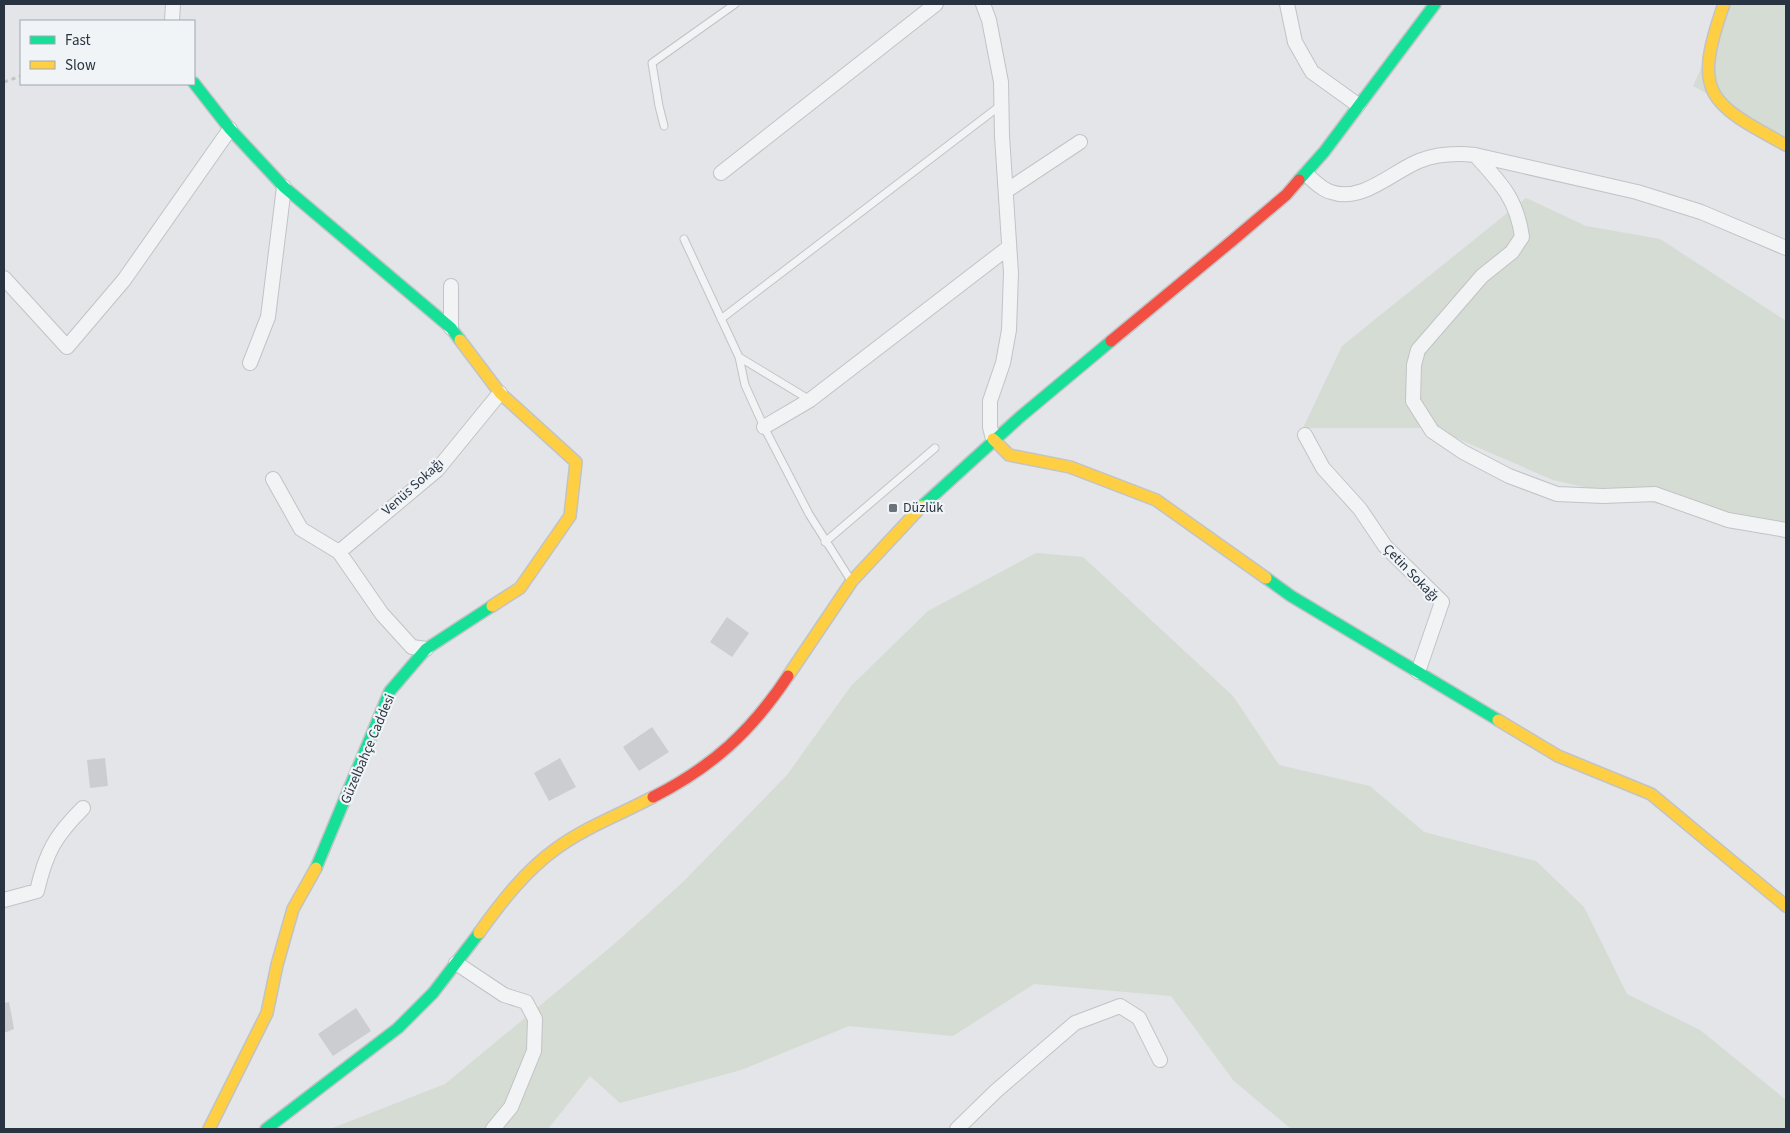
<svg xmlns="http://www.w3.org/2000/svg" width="1790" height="1133" font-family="'Source Sans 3',sans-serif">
	<rect width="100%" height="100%" fill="#e3e5e8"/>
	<path fill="#d4dcd3" d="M1730 4H1786V137L1693 86Z
		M1526 198 1586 226 1660 239 1786 321V538L1778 531 1553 480 1433 428H1303L1342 346Z
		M1036 553 1083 557 1233 696 1279 765 1370 786 1424 832 1536 861 1584 907 1627 994 1700 1030 1786 1100V1129H1291L1233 1080 1171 996 1034 984 953 1036 849 1026 741 1070 620 1103 590 1076 548 1129H330L445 1084 612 946 683 882 787 775 851 686 928 611Z"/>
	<path fill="#cbcdd0" d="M727 617 749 633 732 657 710 642Z
		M652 727 669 752 639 771 623 747Z
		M105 758 108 786 90 788 87 760Z
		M560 758 576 787 549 801 534 773Z
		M9 1002 14 1029 4 1033V1003Z
		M356 1008 371 1031 333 1056 318 1034Z"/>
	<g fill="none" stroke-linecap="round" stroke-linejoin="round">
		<g stroke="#c1c3c6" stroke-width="9">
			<path id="lane" d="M664 126 659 106 652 63 735 4
				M684 239 739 357 745 385 764 427 809 514 850 579
				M721 319 1001 105
				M739 357 810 400
				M825 542 935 448"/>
		</g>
		<g stroke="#c1c3c6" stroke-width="16">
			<path id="street" d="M983 4 989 20 1001 82 1002 136 1011 273 1009 330 1003 363 990 401V427L993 439
				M1287 4 1295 42 1312 72 1358 105
				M172 21 173 4
				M1475 155C1500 182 1517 199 1522 237L1512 252 1482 276 1418 350 1414 365 1413 401 1432 431 1463 452 1509 476 1557 494 1603 496 1655 494 1728 520 1786 530
				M721 173 936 4
				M1306 174C1313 180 1322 190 1331 192 1362 203 1392 172 1419 161 1437 154 1456 153 1475 155L1637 192 1701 212 1786 248
				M1006 191 1080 142
				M4 278 67 347 124 280 230 129
				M451 328V286
				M250 363 268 317 284 187
				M764 427 810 400 1009 247
				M1305 435 1323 468 1360 509 1385 546 1442 602 1418 672
				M273 479 301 529 339 552 382 614 412 647 426 649
				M339 552 437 470 500 393
				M4 900 37 891C46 852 55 836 83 808
				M456 963 504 995 526 1002 535 1019 534 1051 511 1107 493 1129
				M957 1129 996 1091 1075 1023 1120 1006 1139 1018 1160 1060"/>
		</g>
		<g stroke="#c1c3c6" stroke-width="14">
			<path id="fast" d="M194 83 230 129 284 187 451 328 460 340
				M1299 180 1324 152 1435 4
				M922 506 1020 417 1111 341
				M1266 578 1291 596 1498 720
				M316 868 390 691 426 649 492 606
				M266 1129 398 1028 433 993 479 933"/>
		</g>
		<g stroke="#c1c3c6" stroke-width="14">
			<path id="slow" d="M1724 4C1692 94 1708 103 1786 145
				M460 340 500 393 576 462 570 516 520 588 492 606
				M993 439 1009 455 1070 467 1156 500 1266 578
				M788 676 852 581 922 506
				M1498 720 1558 756 1651 794 1786 906
				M479 933C501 902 526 870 557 848 586 827 621 814 653 797
				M209 1129 267 1013 277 965 293 909 316 868"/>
		</g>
		<g stroke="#c1c3c6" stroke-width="14">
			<path id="jam" d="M1111 341 1233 240 1286 195 1299 180
				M653 797C712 767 751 732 788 676"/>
		</g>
		<path stroke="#c1c4c8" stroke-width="3" stroke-dasharray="4 4" stroke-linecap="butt" d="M4 82 21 76"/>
		<use href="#lane" stroke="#f2f3f4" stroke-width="7"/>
		<use href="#street" stroke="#f2f3f4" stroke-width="14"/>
		<use href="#fast" stroke="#16e098" stroke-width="11"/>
		<use href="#slow" stroke="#ffcf43" stroke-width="11"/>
		<use href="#jam" stroke="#f24e42" stroke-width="11"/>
	</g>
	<rect fill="#6a727c" stroke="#f0f4f7" stroke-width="2" x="888" y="503" width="10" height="10" rx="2.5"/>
	<g text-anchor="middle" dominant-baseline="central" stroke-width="4.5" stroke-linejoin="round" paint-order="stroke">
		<g font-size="14" fill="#293442" stroke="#f0f4f7">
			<text transform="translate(413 487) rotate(-42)">Venüs Sokağı</text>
			<text transform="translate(1411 573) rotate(46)">Çetin Sokağı</text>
			<text transform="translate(368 749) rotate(-67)">Güzelbahçe Caddesi</text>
		</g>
		<g font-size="14" fill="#293442" stroke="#f0f4f7" text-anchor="start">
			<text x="903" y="508">Düzlük</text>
		</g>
	</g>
	<rect width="1790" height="1133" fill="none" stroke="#293442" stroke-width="10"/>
	<rect x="20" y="20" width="175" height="65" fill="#f0f4f7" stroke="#a0a7af"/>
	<rect x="30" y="36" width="25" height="8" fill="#16e098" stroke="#a0a7af"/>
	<text x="65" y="45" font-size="15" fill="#293442">Fast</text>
	<rect x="30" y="61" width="25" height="8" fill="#ffcf43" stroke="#a0a7af"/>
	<text x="65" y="70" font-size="15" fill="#293442">Slow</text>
</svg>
